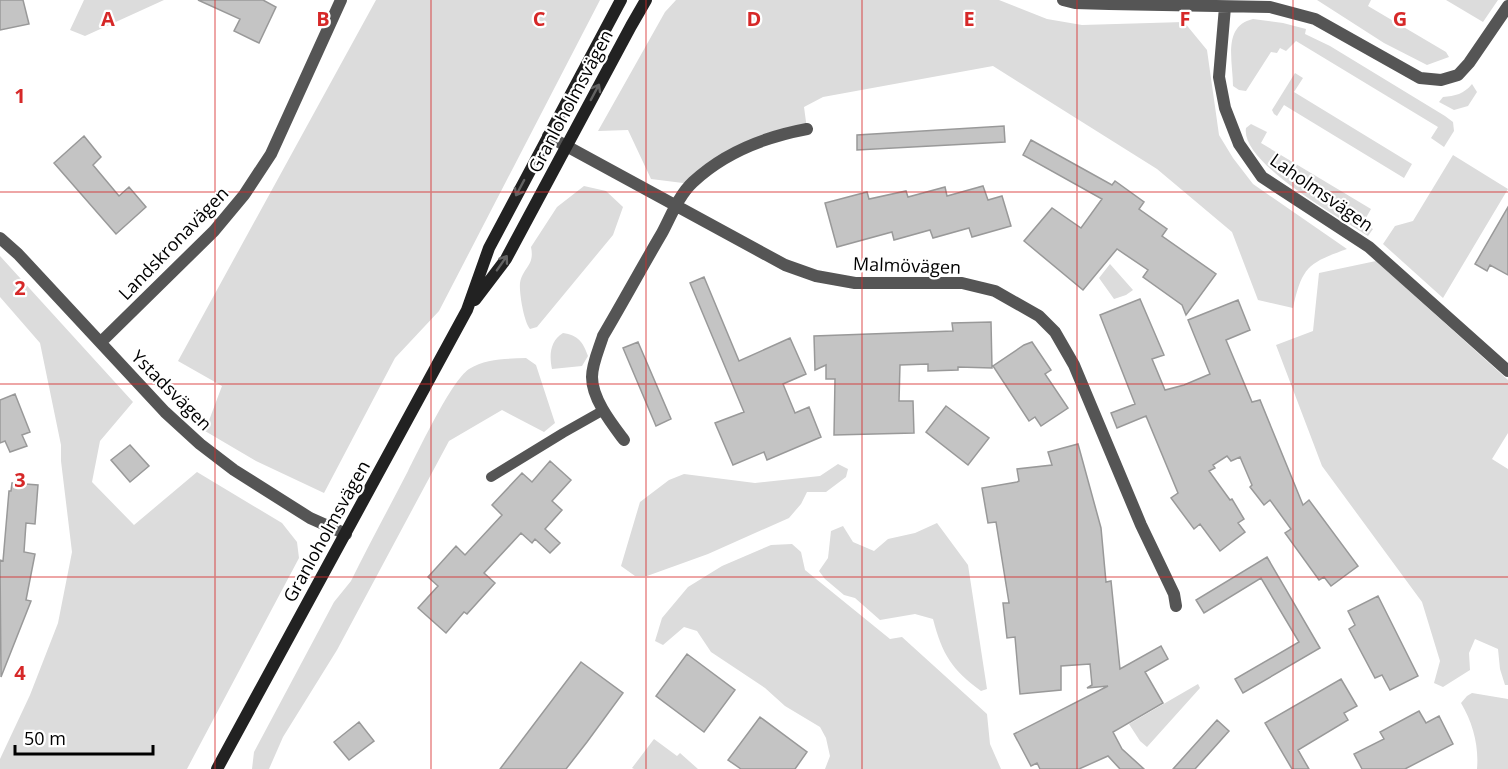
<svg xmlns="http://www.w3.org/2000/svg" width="1508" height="769" font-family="'Open Sans',sans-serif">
	<rect width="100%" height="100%" fill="#fff"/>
	<path fill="#dcdcdc" d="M84 0H164L85 36 70 30Z
		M376 0H600L439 311 395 358 324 493 256 461 205 431 222 386 178 361Z
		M676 0H999L1047 19 1082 25 1184 22 1207 50 1219 135 1233 158 1253 184 1347 249C1308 263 1302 267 1293 308L1258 300 1232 232 1157 169 993 66 823 97 804 107 807 129 757 142 691 184 651 179 628 130 598 131 665 12Z
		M1317 0H1371L1368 6 1446 52 1449 57 1427 65 1384 43Z
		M1446 0H1498L1483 22Z
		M1253 19 1283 23 1306 29 1305 34 1330 46 1445 116 1453 122 1454 131 1444 147 1431 138 1438 127 1296 41 1286 51 1280 48 1277 53 1271 52 1246 91 1239 90 1233 86C1233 62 1222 26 1253 19Z
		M1295 73 1303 78 1294 92 1412 164 1404 178 1284 105 1277 116 1274 114 1272 110Z
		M1472 84 1477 92 1468 106 1454 110 1439 102 1443 97C1455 96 1464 94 1472 84Z
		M1251 124 1267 132 1261 143 1371 209 1363 223 1373 229 1368 236C1342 219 1240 163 1246 128Z
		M1453 155 1508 189 1443 298 1383 244 1395 226 1413 221Z
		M584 186 606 191 623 207 613 235 537 327 530 329C524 322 519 293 520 283 523 267 535 266 531 247L557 207Z
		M0 256 133 402 100 441 92 482 134 525 197 472 282 523 297 542 299 558 187 769H0V759L30 695 58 623 72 552 61 461V445L40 343 0 297Z
		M1376 261 1508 380V433L1492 459 1508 469V685H1505L1500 669 1498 649 1475 639 1469 653 1470 670 1443 687 1434 683 1440 661 1422 602 1322 466 1276 345 1313 331 1319 273Z
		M1110 264 1133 290 1126 295 1114 299 1099 278Z
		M563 333C578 335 583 342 588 356L582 366 552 369C549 355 550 341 563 333Z
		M526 358 536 365 555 423 544 432 502 410 449 441 337 650 283 737 269 769H252L254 752 334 602 351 581C369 544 389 508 408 471 419 450 451 381 469 369 486 358 507 359 526 358Z
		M838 464 848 469 846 477 826 492H807L801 504 789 518 708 554 647 576H635L621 566 640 502 669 480 684 474 755 483 820 476Z
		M937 523 968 565 987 689 981 691C952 670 942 654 933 619L915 614 880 620 855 598 844 595 825 579 819 571 828 558 831 531 843 526 853 542 874 551 888 539 915 533Z
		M792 544 801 552 805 570 890 639 902 637 987 714 990 744 1001 769H825L830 756 826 738 820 727 785 706 765 688 711 652 697 631 684 627 663 645 655 641 662 618 688 587 722 566 771 545Z
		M1198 684 1200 688 1147 747 1140 741 1129 724Z
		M1472 693 1508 699V769H1477C1479 746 1473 723 1461 703L1467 696Z
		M654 739 677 756 680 753 698 769H634L632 768Z"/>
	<path fill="#c4c4c4" stroke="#999" stroke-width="1.5" d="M0 0H23L29 24 0 30Z
		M198 0H263L276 7 259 43 234 31 240 19Z
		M1004 126 1005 142 857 150V135Z
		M84 136 101 157 93 165 119 196 129 187 146 207 116 234 54 163Z
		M1031 140 1112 185 1115 181 1144 202 1139 209 1167 229 1162 236 1216 274 1186 315 1182 305 1143 277 1148 270 1117 249 1083 290 1024 241 1052 208 1081 228 1102 199 1023 155Z
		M983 186 988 200 1002 196 1011 226 972 237 969 228 933 238 930 230 894 240 892 232 837 247 825 203 867 192 869 199 906 191 908 197 945 187 947 196Z
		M1508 207V275L1490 265 1487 271 1475 264Z
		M704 277 739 361 790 338 806 374 783 384 795 413 809 407 821 437 767 460 764 452 733 465 715 423 744 412 690 283Z
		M1140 299 1164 355 1152 359 1165 390 1184 385 1210 374 1188 320 1238 300 1250 330 1226 340 1252 402 1260 400 1303 505 1309 500 1358 566 1331 586 1324 577 1319 580 1285 533 1291 529 1270 500 1264 505 1250 487 1252 485 1240 457 1231 461 1227 456 1213 465 1215 468 1209 471 1230 500 1232 499 1244 519 1238 523 1245 532 1220 551 1200 524 1194 529 1171 498 1178 493 1146 416 1117 428 1111 413 1135 404 1100 315Z
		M991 322 992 368 958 367V370L928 371V364L900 365 899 401H913L914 433 834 435 835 379H826V365L815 370 814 336 953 331 952 323Z
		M638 342 671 419 656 426 623 348Z
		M1032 342 1051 370 1045 374 1068 408 1041 426 1035 417 1029 421 993 366 1024 345Z
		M15 394 30 432 22 435 27 446 10 452 5 441 0 443V400Z
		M946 406 989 438 968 465 926 432Z
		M1078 444 1101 528 1106 582 1111 581 1120 669 1161 646 1168 659 1145 672 1163 703 1113 732 1122 749 1144 769H1120L1108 756 1079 769H1040L1037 763 1031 766 1014 734 1108 686 1087 688 1092 685 1090 664 1061 666V690L1020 694 1015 637 1007 638 1003 603H1009L996 522 988 523 982 488 1017 482 1019 481 1017 469 1052 465 1048 452Z
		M130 445 149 466 130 482 111 460Z
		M550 461 571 480 552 501 562 510 545 529 560 543 550 553 535 539 532 543 521 533 484 573 495 583 467 614 464 612 446 633 418 608 438 586 428 577 456 546 465 555 502 515 492 505 522 473 532 482Z
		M12 483 38 485 35 524 26 523 24 552 35 554 26 600 31 601 1 677 0 560 3 561 9 491H11Z
		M1267 557 1320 648 1243 693 1235 679 1299 642 1261 578 1204 613 1196 600Z
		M1378 596 1418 676 1390 690 1382 675 1375 678 1349 629 1355 625 1348 611Z
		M687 654 735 690 704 732 656 696Z
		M581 662 623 693 587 742 566 769H500Z
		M1341 679 1357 706 1344 713 1348 720 1298 750 1309 769H1292L1265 723Z
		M1419 711 1426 723 1439 716 1453 744 1405 769H1362L1354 754 1384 739 1380 732Z
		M760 717 807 752 795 769H741L728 760Z
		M1217 720 1229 731 1195 769H1173Z
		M359 722 374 741 349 760 334 742Z"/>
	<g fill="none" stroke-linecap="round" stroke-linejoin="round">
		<path stroke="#555" stroke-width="10" d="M491 477 563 433 602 411"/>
		<path stroke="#555" stroke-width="12" d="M1063 0 1075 3 1109 4 1270 7 1315 19 1420 78 1441 80 1458 75 1469 63 1508 6
			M1225 7 1219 77 1225 108 1239 144 1262 177 1369 247 1508 371
			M548 136 785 265 816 276 855 283H962L995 291 1039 316 1055 332 1074 365 1141 525 1174 594 1176 606
			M0 238 18 254 165 412 200 444 234 470 310 518 346 534
			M101 342 214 231 244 195 271 154 341 0
			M624 440C612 424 592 399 592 377 592 364 599 349 603 336 623 302 642 267 662 233 671 216 679 195 693 182 725 152 764 137 807 129"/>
		<path stroke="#222" stroke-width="12" d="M475 300 506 259 631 26 646 0
			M217 769 467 310 489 248 621 0"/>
	</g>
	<defs><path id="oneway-shaft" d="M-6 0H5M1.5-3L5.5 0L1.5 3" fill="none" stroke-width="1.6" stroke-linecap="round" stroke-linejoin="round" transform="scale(1.5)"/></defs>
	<g stroke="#646464">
		<use href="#oneway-shaft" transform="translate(595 92) rotate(-62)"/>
		<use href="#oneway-shaft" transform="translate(520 188) rotate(118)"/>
		<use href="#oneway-shaft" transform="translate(502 263) rotate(-55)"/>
	</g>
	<path fill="none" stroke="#d62828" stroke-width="1.5" stroke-opacity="0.55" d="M215 0V769M431 0V769M646 0V769M862 0V769M1077 0V769M1293 0V769M0 192H1508M0 384H1508M0 577H1508"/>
	<g text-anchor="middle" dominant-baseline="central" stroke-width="4.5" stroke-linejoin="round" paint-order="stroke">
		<g font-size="18" fill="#000" stroke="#fff">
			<text transform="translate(570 101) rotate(-62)">Granloholmsvägen</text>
			<text transform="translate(1322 192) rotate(35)">Laholmsvägen</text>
			<text transform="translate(173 243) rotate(-46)">Landskronavägen</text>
			<text transform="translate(907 265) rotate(2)">Malmövägen</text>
			<text transform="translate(172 390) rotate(45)">Ystadsvägen</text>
			<text transform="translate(326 531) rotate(-61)">Granloholmsvägen</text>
		</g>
	</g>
	<g font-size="20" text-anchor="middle" font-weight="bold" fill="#d62828" stroke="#fff" stroke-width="4.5" stroke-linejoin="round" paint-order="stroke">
		<text x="108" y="26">A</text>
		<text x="323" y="26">B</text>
		<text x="539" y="26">C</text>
		<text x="754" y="26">D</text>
		<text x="969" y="26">E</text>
		<text x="1185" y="26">F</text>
		<text x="1400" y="26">G</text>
		<text x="20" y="103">1</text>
		<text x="20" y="295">2</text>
		<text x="20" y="487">3</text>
		<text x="20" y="680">4</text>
	</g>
	<path d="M15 745v9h138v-9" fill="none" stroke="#000000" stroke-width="3"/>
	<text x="24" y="745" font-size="18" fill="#000000" stroke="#ffffff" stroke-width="4.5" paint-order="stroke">50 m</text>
</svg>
